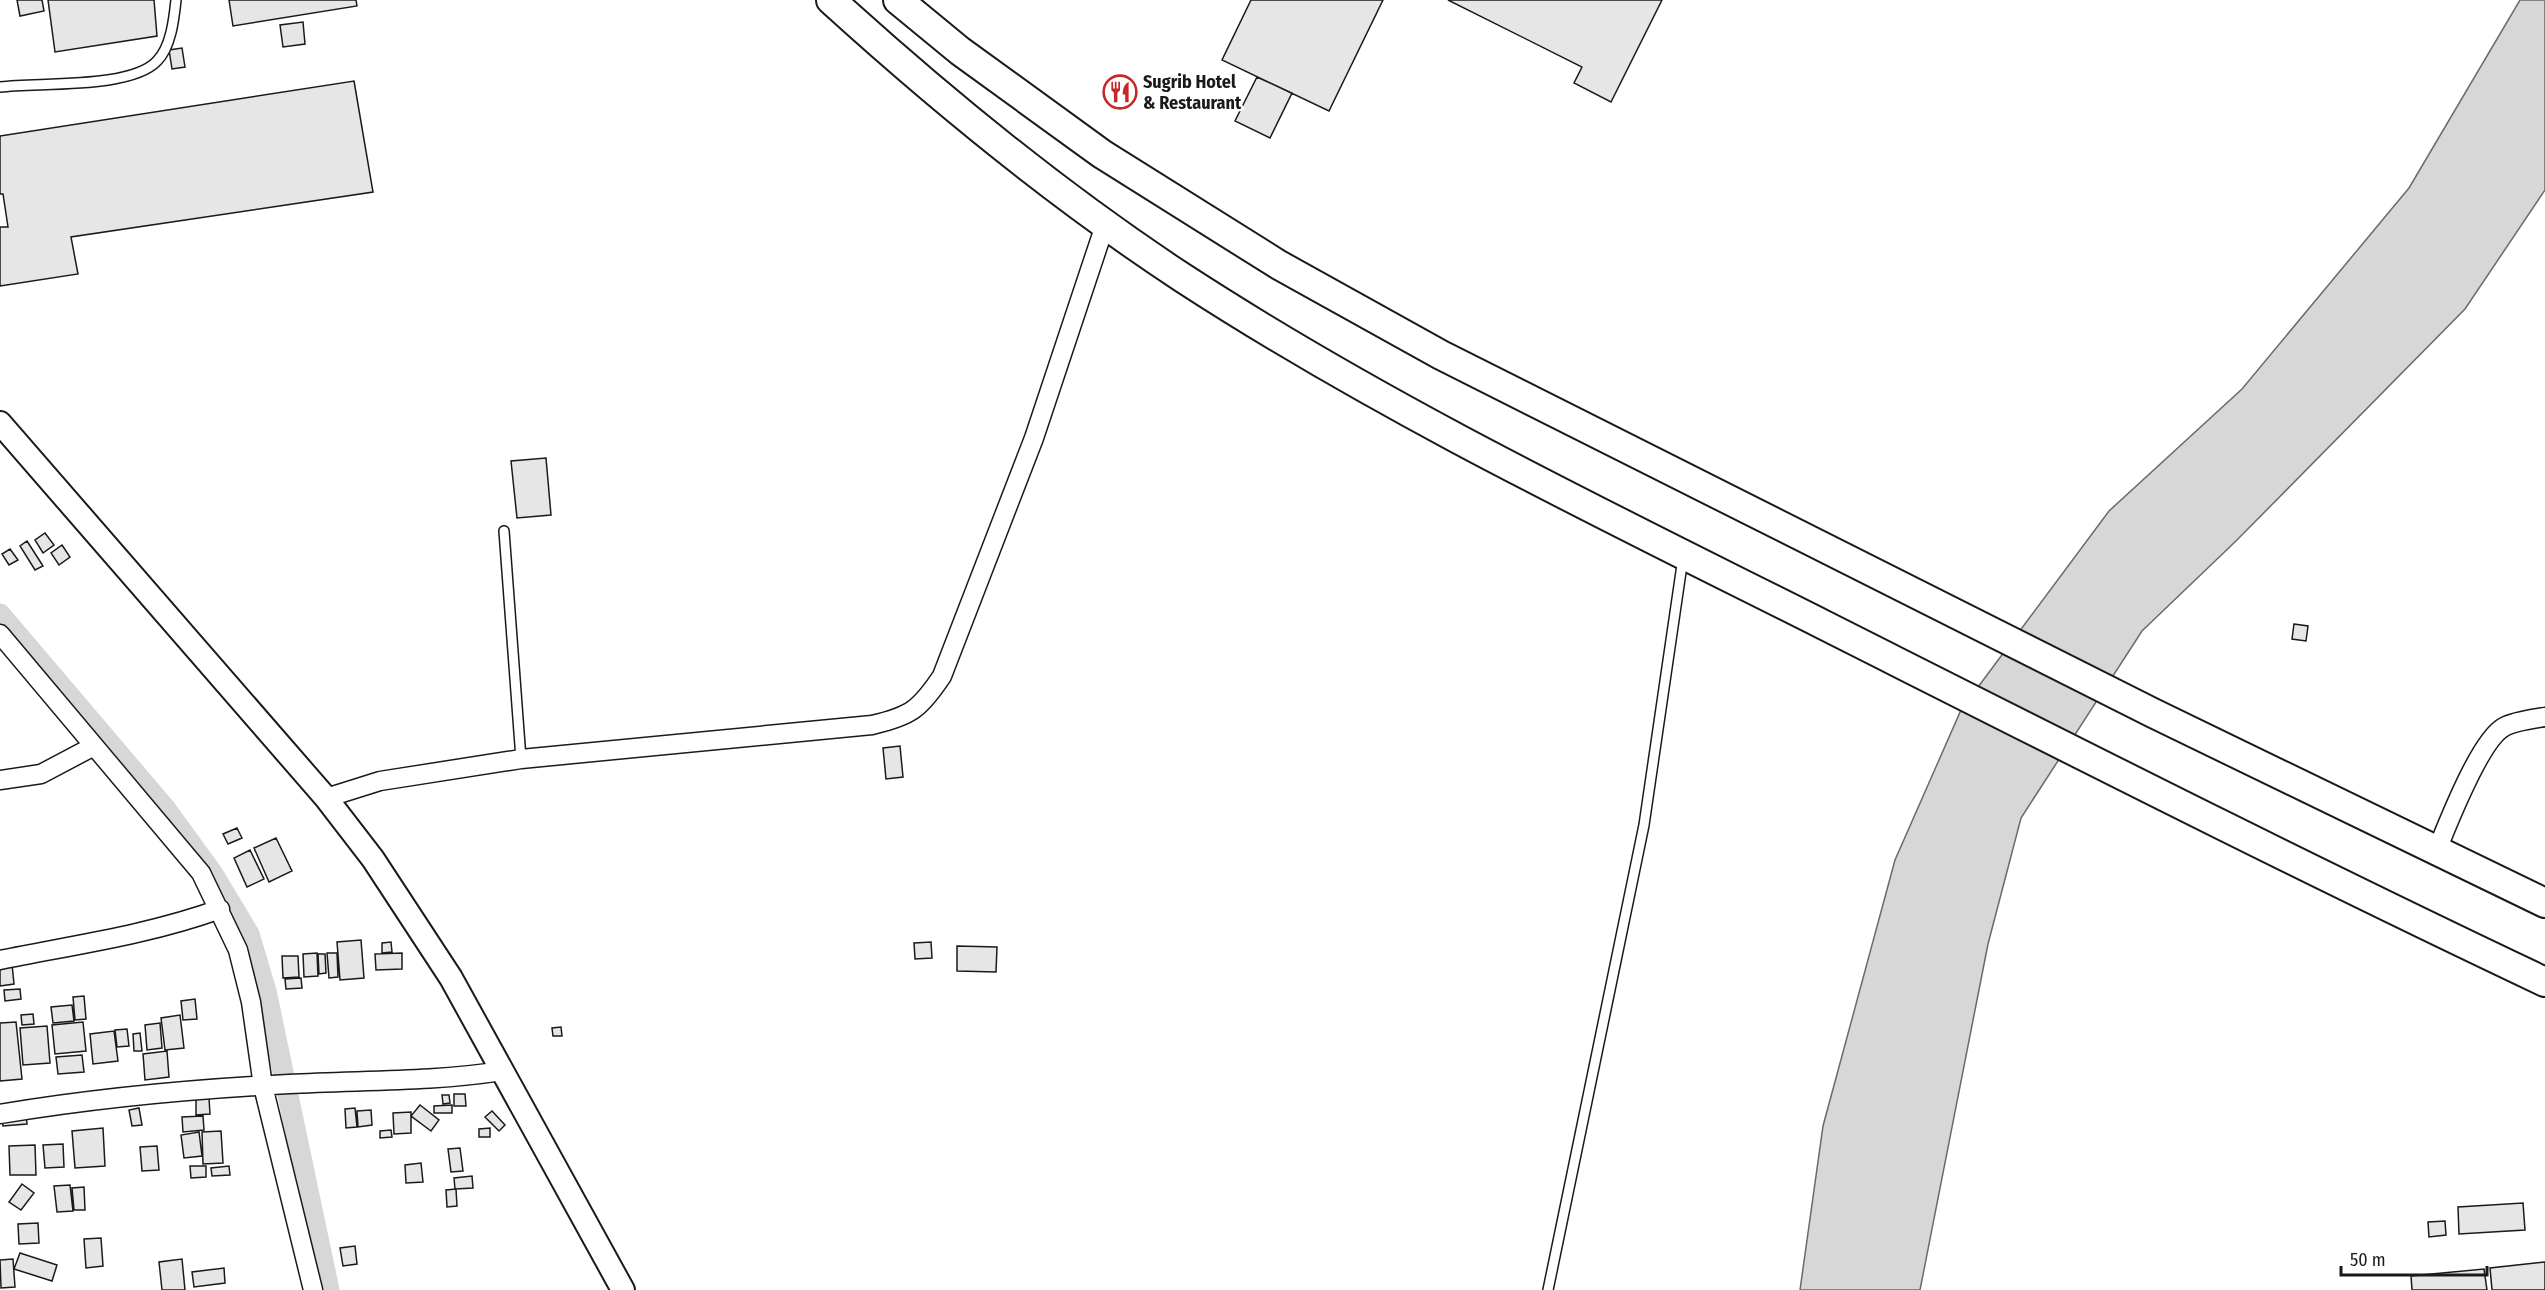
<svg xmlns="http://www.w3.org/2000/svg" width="2545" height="1290" font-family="'Fira Sans Condensed',sans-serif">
	<rect width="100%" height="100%" fill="#fff"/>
	<path fill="#d7d7d7" stroke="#6a6a6a" stroke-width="1.5" d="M2520 0H2545V190L2465 309 2237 540 2142 631 2021 818 1988 944 1920 1290H1800L1823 1126 1895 860 1961 710 2109 511 2242 389 2409 188Z"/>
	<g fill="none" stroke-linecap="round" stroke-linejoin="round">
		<path stroke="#d7d7d7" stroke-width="21" d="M0 614 165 808 213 874 249 934 266 991 329 1290"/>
	</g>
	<path fill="#e6e6e6" stroke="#1a1a1a" stroke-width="1.5" d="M17 0H42L44 11 20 16Z
		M48 0H154L157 36 55 52Z
		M229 0H356L357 6 233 26Z
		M1251 0H1383L1329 111 1222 60Z
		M1448 0H1662L1611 102 1574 83 1582 67Z
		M303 22 305 44 283 47 280 25Z
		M182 48 185 67 172 69 169 50Z
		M1257 77 1292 93 1270 138 1235 121Z
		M354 81 373 192 71 237 78 274 0 286V227H8L3 194H0V136Z
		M546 458 551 515 517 518 511 461Z
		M45 533 54 545 43 553 35 540Z
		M27 541 43 566 35 570 20 546Z
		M62 545 70 557 59 565 51 553Z
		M10 549 18 560 9 565 2 554Z
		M2294 624 2308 626 2306 641 2292 639Z
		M900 746 903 777 886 779 883 748Z
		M237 828 242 838 228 844 223 834Z
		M276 838 292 871 269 882 254 848Z
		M250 850 264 879 247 887 234 858Z
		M361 940 364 978 340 980 337 942Z
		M391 942 392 952 382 953V943Z
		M931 942 932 958 915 959 914 943Z
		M957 946 997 947 996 972 957 971Z
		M317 953 318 976 304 977 303 954Z
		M327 953H337L338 977 329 978Z
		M402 953V969L376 970 375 954Z
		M318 954H325L326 973 319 974Z
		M282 956H298L299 977 283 978Z
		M12 964 14 984 0 986V965Z
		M301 978 302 988 286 989 285 979Z
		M20 989 21 999 5 1001 4 990Z
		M84 996 86 1019 75 1020 73 997Z
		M195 999 197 1019 183 1020 181 1001Z
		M72 1005 74 1021 53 1023 51 1007Z
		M33 1014 34 1024 22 1025 21 1015Z
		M180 1015 184 1048 165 1050 161 1018Z
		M16 1022 22 1079 0 1081V1023Z
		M83 1022 86 1051 55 1054 52 1025Z
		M160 1023 162 1048 147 1050 145 1025Z
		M47 1026 50 1063 23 1065 20 1028Z
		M561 1027 562 1036H553L552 1028Z
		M127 1029 129 1046 117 1047 115 1030Z
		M114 1031 118 1061 93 1064 90 1034Z
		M140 1033 142 1051H134L133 1034Z
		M167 1051 169 1077 145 1080 143 1054Z
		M82 1055 84 1072 58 1074 56 1057Z
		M454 1094H465L466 1106H454Z
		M442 1095H449L450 1103 443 1104Z
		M196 1098H209L210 1114 196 1115Z
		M420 1105 439 1120 431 1131 411 1116Z
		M452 1105V1113H434V1106Z
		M139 1108 142 1125 132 1126 129 1110Z
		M355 1108 357 1127 346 1128 345 1109Z
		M371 1110 372 1125 358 1127 357 1111Z
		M492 1111 505 1125 499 1131 485 1117Z
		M411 1112V1133L394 1134 393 1113Z
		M26 1115 27 1124 3 1126 2 1117Z
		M203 1116 204 1130 183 1132 182 1117Z
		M103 1128 105 1166 75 1168 72 1131Z
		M490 1128V1137H479V1129Z
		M391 1130 392 1137 380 1138V1131Z
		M221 1131 223 1163 203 1164 202 1132Z
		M199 1132 202 1156 184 1158 181 1135Z
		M63 1144 64 1167 45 1168 43 1145Z
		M35 1145 36 1175H10L9 1146Z
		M157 1146 159 1170 142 1171 140 1147Z
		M460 1148 463 1171 451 1172 448 1149Z
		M421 1163 423 1182 406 1183 405 1165Z
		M190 1166H206V1177L191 1178Z
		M229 1166 230 1175 212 1176 211 1168Z
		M472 1176 473 1188 455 1189 454 1178Z
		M22 1184 34 1193 21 1210 9 1202Z
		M70 1185 73 1211 57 1212 54 1186Z
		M84 1187 85 1210H74L72 1188Z
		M456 1189 457 1206 447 1207 446 1190Z
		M2523 1203 2525 1230 2459 1234 2458 1207Z
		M2445 1221 2446 1235 2429 1237 2428 1222Z
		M38 1223 39 1243 19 1244 18 1224Z
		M101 1238 103 1266 86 1268 84 1239Z
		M355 1246 357 1264 343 1266 340 1248Z
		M20 1253 57 1265 52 1281 14 1269Z
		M13 1259 15 1287 1 1288 0 1260Z
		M182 1259 185 1290H162L159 1262Z
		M2545 1262V1290H2492L2490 1268Z
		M224 1268 225 1283 194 1287 192 1272Z
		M2484 1269 2487 1290H2412L2411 1276Z"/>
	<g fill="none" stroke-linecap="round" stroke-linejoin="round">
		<g stroke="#1a1a1a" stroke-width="12">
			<path id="service" d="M0 87C39 82 131 89 157 61 171 47 174 19 176 0
				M504 531 521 759
				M1548 1290 1644 825 1683 558"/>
		</g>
		<g stroke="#1a1a1a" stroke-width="21">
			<path id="minor" d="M0 634 201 873 238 950 251 1002 263 1086 313 1290
				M0 780 41 774 94 746
				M326 798 380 781 521 759 872 725C911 716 920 709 942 676L1034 438 1105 225
				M2437 850C2448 823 2480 740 2504 727 2515 721 2533 719 2545 717
				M0 960C74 945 148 935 220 909
				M0 1114C95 1098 193 1089 289 1084 360 1080 432 1082 502 1071"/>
		</g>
		<g stroke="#1a1a1a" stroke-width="26">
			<path id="tertiary" d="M0 423 326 798 373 859 451 978 623 1290"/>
		</g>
		<g stroke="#1a1a1a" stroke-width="32">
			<path id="trunk" d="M831 0C941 100 1058 196 1183 278 1386 410 1605 515 1822 624 2062 745 2302 867 2545 982
				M898 0 960 51 1102 154 1279 265 1441 355 2153 713 2545 903"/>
		</g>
		<use href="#service" stroke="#fff" stroke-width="9"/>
		<use href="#minor" stroke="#fff" stroke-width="18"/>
		<use href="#tertiary" stroke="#fff" stroke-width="22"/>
		<use href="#trunk" stroke="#fff" stroke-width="28"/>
	</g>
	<defs>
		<g id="restaurant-ring" transform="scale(1.725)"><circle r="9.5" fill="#fff" stroke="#c62828" stroke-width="1.5"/><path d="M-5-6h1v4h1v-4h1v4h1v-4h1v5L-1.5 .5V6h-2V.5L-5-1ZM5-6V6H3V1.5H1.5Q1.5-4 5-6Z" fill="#c62828"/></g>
	</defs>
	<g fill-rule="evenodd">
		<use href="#restaurant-ring" x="1120" y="92"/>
	</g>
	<g text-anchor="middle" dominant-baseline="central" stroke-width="4.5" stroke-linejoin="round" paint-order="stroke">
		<g font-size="18" font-weight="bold" fill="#1a1a1a" stroke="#fff" text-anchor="start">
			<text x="1143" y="82">Sugrib Hotel<tspan x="1143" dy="21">&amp; Restaurant</tspan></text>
		</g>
	</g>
	<path d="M2341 1266v9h146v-9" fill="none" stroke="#1a1a1a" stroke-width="3"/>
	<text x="2350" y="1266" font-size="18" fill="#1a1a1a" stroke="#ffffff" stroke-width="4.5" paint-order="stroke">50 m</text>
</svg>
